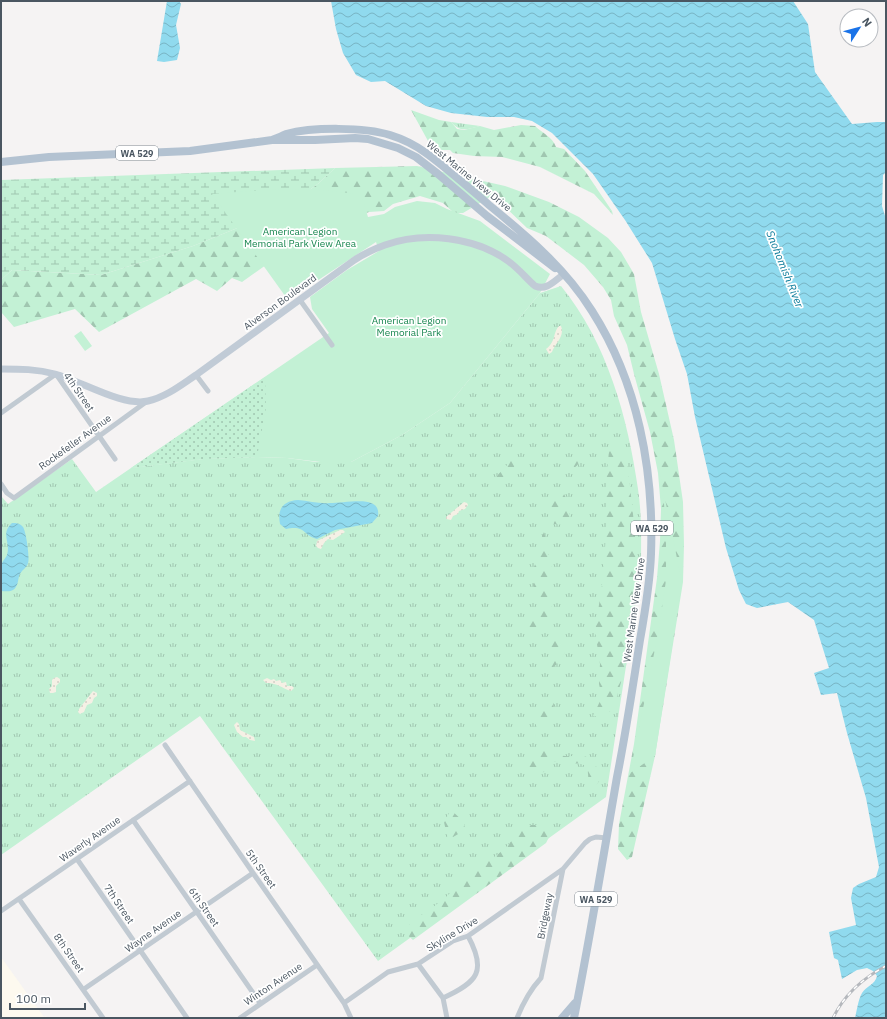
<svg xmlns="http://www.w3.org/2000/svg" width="887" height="1019" font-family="'IBM Plex Sans',sans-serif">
	<defs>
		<pattern id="grass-tufts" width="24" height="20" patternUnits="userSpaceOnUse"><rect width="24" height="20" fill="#c3f1d5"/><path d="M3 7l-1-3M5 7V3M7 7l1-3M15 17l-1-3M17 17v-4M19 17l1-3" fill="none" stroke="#a0c6b0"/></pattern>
		<pattern id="forest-firs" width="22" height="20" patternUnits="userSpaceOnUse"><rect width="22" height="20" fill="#c3f1d5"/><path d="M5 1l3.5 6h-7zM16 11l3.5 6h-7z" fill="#a0c6b0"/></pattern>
		<pattern id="wetland-marsh" width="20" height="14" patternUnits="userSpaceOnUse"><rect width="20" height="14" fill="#c3f1d5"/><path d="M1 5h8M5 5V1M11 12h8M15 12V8" fill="none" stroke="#a0c6b0"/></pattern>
		<pattern id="sand-dots" width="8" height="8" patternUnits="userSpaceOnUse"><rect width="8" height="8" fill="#f5f0e5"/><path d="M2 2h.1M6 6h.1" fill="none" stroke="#d4d0c7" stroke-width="1.8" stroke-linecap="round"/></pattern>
		<pattern id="garden-dots" width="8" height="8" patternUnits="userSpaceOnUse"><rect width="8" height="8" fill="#c3f1d5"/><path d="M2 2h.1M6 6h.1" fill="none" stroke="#a0c6b0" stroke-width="1.8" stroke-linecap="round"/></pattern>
		<pattern id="water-waves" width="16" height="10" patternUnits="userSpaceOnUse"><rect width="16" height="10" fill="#90daee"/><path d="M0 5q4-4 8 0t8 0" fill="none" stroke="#78b4c4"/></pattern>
	</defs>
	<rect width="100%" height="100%" fill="#f5f3f3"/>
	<path fill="#fdf9ef" d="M1 957 44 1017 46 1016 47 1018H1Z"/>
	<path fill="url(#grass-tufts)" d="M451 122 480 126C467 129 461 133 451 122Z
		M561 286C607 342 628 418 638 489 642 515 641 542 641 568L606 797 378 961 200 716 1 855V496L8 504 72 459 96 492 131 468 203 459 257 457 287 458 316 462H351L402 435 450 403 540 293Z"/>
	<path fill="url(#forest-firs)" d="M411 110 439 120 451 122 457 129 464 130 480 126 494 130 521 125 535 126C543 134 552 136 556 147L564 149 585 171 612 211 613 215 594 194 540 167 502 157 474 156 453 153 450 150H433Z
		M417 166 505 186 549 202 579 217 608 238 621 252 634 274 641 312 659 374 674 440 683 502 684 545 683 582 655 756 632 857 627 860 618 849 619 824 634 744 657 578 660 541 661 509 658 473 650 432 634 374 627 345 614 316 611 300 603 287 584 265 546 236 527 228 503 205 490 197 463 213H454L443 203 420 196 393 204 384 211 369 212 362 215 266 265 242 282 232 278 217 291 196 279 99 332 75 309 14 327 1 312V280L12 270 101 275 193 246 284 209 319 183 335 168Z
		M619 447 626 458 629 477 636 542V577L626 665 613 710C606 713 601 717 593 716L602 697 599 684 600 664 595 631 602 585 606 536V482L609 451Z
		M517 449C517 464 514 473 501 482L495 478 507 465Z
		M579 451C582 458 580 464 574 468 571 461 571 457 575 452Z
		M562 490 566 498 571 520 566 525 554 524 544 507 552 493Z
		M544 532C548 546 547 559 554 572L548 584 551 595 552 616 541 629 538 626 526 631 529 620 541 604 533 585 536 578C532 569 534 564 540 557L538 546Z
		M553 634 559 636 564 643 565 652 558 663 550 670 546 668C545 662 550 658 549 651 543 650 539 649 537 643L541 639Z
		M550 700 554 701 553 719 547 730 545 729 541 732 536 728C536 716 540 707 550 700Z
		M539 745C547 750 555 755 565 756 571 757 576 755 582 756 593 757 598 768 601 779L596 785 588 783C588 777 590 766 581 764 577 763 572 764 568 763 562 762 557 760 552 762L550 767 541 774 526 769 521 765 523 758 536 759 539 754Z
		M451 810 464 822 465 830 448 840 444 822Z
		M524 825H541L552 831 546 843 413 940 403 931C415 917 432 909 446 897 455 890 460 877 468 871 475 865 485 863 493 858 506 849 515 837 524 825Z"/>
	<path fill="url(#wetland-marsh)" d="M335 168 319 183 284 209 193 246 101 275 12 270 1 280V180Z"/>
	<path fill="url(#sand-dots)" d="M559 326H561C565 337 555 343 552 352L549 354 546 349C556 342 553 332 559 326Z
		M464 502 467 503 468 505 465 509 459 511 458 514 453 516 451 520 446 519V517Z
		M340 530H343L345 532 333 540 328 539 324 543 321 549 318 548 316 546 317 541Z
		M57 677 60 679V682L56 686V692L53 693H50L49 689 52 686V680L54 678Z
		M267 678 271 680 274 679 276 681 280 680 282 683 286 682 287 686H292L294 688 291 691C282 688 275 682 266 683L263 680Z
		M93 691 97 693V696L94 698 92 703 87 705 84 712 80 714 78 712 79 709Z
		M237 722 239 724 240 730 254 737 255 741 250 740 246 737H243L237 732 234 725Z"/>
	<path fill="#c3f1d5" d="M308 189 361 194 368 217 384 214 395 207 417 201 435 203 447 209 480 221 550 274 540 293 450 403 402 435 351 462 337 464 287 458 257 457 203 459 131 468 329 333 312 309 310 297 347 270 379 251 376 242 288 300 212 194 263 190Z
		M81 331 92 346 85 351 74 336Z
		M659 469 682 583 655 756 630 773 659 629 666 580V530L664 504Z"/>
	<path fill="url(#garden-dots)" d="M265 377 266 408 257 457 203 459 131 468Z"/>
	<path fill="url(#water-waves)" d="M167 1H179L181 4 176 25 180 48 177 60 164 62 157 61Z
		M331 1H793L808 24 815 72 852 124 877 122H886V172L883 175 882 206 886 219V1018H855C857 1010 858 1000 862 993 866 986 875 985 877 976L873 971 867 968 857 970 842 979 838 960 834 958 829 932 856 925 851 898 853 888 859 884 876 877 879 867 866 798 847 733 837 693 821 695 814 673 829 668 814 620 788 602 757 608 746 604 739 590 726 548 695 417 687 374 675 339 652 263 625 220 593 174 552 133 532 121 514 117H487L451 113 426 106 385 81 371 82 356 75 343 53 336 29Z
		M298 500C309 501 320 504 330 503 339 503 364 499 371 503 377 505 379 510 378 516L372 523 335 530 317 539C302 535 306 525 286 529L280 524C277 509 283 501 298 500Z
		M12 523C16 523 20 523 23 527 26 531 30 558 28 563 27 568 21 570 19 576 18 580 18 587 13 590 10 592 5 591 1 591 1 585 0 568 2 563 3 560 6 558 7 555 11 542 0 534 12 523Z"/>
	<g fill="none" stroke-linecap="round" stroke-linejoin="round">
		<path stroke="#c1cad2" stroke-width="5" d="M300 300 332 345
			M196 375 208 391
			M1 413 56 374 115 459
			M1 484 7 493 14 498 146 402
			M165 745 253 873 344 1003 351 1018
			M133 820 260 1003
			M77 859 187 1018
			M19 899 103 1018
			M1 911 190 781
			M418 964 443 998 447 1018
			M84 989 253 873
			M443 998C478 982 487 971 468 936
			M344 1003 388 972 418 964 453 941 468 936 563 869
			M240 1018 317 965
			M517 1018C523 1003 530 990 541 978L563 869 585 843 590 839 596 837 607 838"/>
		<path stroke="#c1cbd6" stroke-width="7" d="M1 369C20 369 37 369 55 374 81 381 123 407 148 401 166 397 181 385 196 375L353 261C363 254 374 249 385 245 424 231 475 237 508 261 518 268 526 278 535 286 547 291 554 281 564 274"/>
		<path stroke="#b3c2d1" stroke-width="8" d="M272 140C277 138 282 136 286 134 312 127 365 127 390 135 403 139 415 145 426 153 448 169 468 187 489 205 527 236 565 268 592 311 638 383 654 470 651 554 650 583 645 612 640 640 633 686 626 732 617 777 603 858 590 938 574 1018
			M1 162 49 157 190 151 272 140H315L355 138 368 139 398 148 416 157 438 174 487 216 555 268
			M562 1018 575 1003"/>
		<g stroke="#b5b8bd" stroke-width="3">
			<path id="rail" d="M833 1018C844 995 863 978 886 966"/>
		</g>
		<use href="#rail" stroke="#fff" stroke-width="1.5" stroke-dasharray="4.5" stroke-linecap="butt"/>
	</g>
	<g text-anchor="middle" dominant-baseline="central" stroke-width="3.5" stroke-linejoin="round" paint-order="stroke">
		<g fill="#fff" stroke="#808990" stroke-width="1">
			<rect x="116" y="146" width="42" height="14" rx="3"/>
			<rect x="631" y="521" width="42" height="14" rx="3"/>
			<rect x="575" y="892" width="42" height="14" rx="3"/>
		</g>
		<g font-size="9" font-weight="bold" fill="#4a5661">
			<text x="137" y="153">WA 529</text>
			<text x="652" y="528">WA 529</text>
			<text x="596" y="899">WA 529</text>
		</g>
		<g font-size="10" fill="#4a5661" stroke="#fff">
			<text transform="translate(469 176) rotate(39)">West Marine View Drive</text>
			<text transform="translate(280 302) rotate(-36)">Alverson Boulevard</text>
			<text transform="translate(79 392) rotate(55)">4th Street</text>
			<text transform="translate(75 442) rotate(-36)">Rockefeller Avenue</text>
			<text transform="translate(634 610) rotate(-82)">West Marine View Drive</text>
			<text transform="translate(90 839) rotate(-35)">Waverly Avenue</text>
			<text transform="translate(261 869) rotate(55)">5th Street</text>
			<text transform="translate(119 904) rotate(56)">7th Street</text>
			<text transform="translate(204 907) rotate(55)">6th Street</text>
			<text transform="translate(545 916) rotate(-79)">Bridgeway</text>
			<text transform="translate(153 931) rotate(-35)">Wayne Avenue</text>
			<text transform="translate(452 934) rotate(-31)">Skyline Drive</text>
			<text transform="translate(69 953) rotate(55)">8th Street</text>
			<text transform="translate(273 984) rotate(-34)">Winton Avenue</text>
		</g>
		<g font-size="10" fill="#17864f" stroke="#fff">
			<text x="300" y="231">American Legion<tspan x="300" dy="12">Memorial Park View Area</tspan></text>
			<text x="409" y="320">American Legion<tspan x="409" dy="12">Memorial Park</tspan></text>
		</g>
		<g font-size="11" font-style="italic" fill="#0c7c9b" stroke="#fff">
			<text transform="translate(785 269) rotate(68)">Snohomish River</text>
		</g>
	</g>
	<rect width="887" height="1019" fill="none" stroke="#4a5661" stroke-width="4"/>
	<g transform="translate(859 28) rotate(54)"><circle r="19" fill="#ffffff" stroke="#b7bbc0"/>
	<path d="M0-3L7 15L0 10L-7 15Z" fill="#1a73e8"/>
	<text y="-6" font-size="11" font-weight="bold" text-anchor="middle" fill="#4a5661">N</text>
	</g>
	<path d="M10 1003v6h75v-6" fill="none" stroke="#4a5661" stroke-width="2"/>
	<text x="16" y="1003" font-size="12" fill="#4a5661" stroke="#ffffff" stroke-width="3" paint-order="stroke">100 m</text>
</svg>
